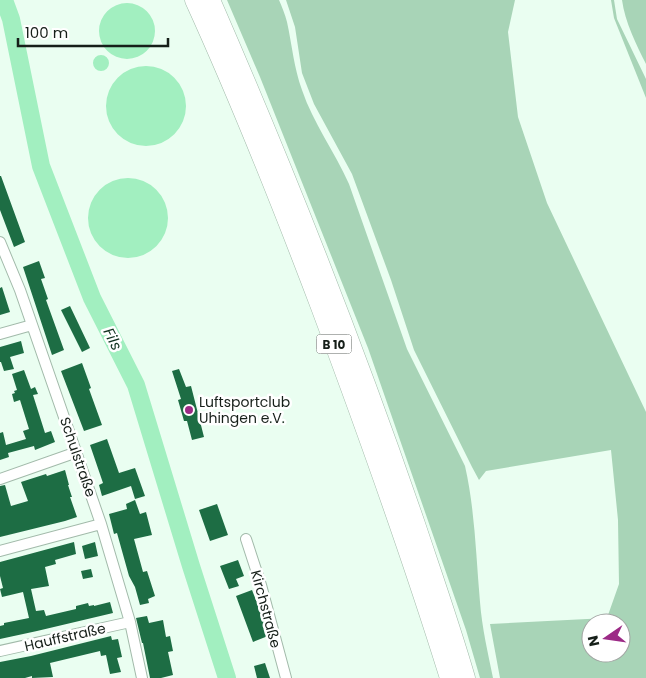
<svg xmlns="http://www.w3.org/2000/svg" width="646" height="678" font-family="Poppins,sans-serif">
	<rect width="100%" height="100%" fill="#eafef1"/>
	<path fill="#a8d4b7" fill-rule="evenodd" d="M227 0H279C282 7 285 14 287 22 292 45 294 68 302 90 313 123 335 152 349 184L407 349 465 466C475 510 476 557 480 602 482 628 488 653 493 678H480L466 630 368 348 260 77Z
		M286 0H515L508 32 518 117 547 203 646 412V678H500L490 624 607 618 619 584 618 520 611 450 486 471 479 480 472 467 414 350 391 280 352 174 314 104 302 73 295 27ZM591 623H621V653H591Z
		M611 0H614L617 19 646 79V98L614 18Z
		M622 0H646V64C636 44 625 22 622 0Z"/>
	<path fill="#a2efc0" d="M99 31a28 28 0 1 1 56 0a28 28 0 1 1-56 0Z
		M93 63a8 8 0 1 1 16 0a8 8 0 1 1-16 0Z
		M106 106a40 40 0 1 1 80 0a40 40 0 1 1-80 0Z
		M88 218a40 40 0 1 1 80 0a40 40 0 1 1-80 0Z"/>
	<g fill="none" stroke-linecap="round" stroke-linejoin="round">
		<path stroke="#a2efc0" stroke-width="18" d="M4 0 11 19 41 166 92 298 136 385 191 566 227 678"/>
	</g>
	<path fill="#1d6d44" d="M0 176H1L25 242 14 247 0 210Z
		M39 261 45 278 41 279 48 299 46 300 64 350 52 355 23 267Z
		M2 287 10 312 0 315V288Z
		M70 306 90 348 82 352 61 310Z
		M21 341 24 353 10 357 14 369 4 371 1 362H0V347Z
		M82 363 91 388 89 389 102 425 84 431 61 371Z
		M179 369 186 387 191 386 204 437 192 440 187 421H184L178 400 181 399 172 371Z
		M24 370 31 389 35 387 38 394 33 395 45 433 51 431 55 442 35 450 34 446 8 453 9 457 0 460V433L3 432 6 445 26 439 23 431 29 429 20 400 14 402 12 394 15 393 14 391 17 390 12 374Z
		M107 439 119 473 135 468 145 496 135 499 131 486 102 496 99 485 103 483 90 445Z
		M65 470 69 485H68L72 497H70L77 517 65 521 0 537V486L5 485 11 506 28 501 21 482 46 474 47 476Z
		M135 500 140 514 146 512 152 535 134 539 143 572 147 571 155 596 148 599 149 603 140 605 135 587 129 576 117 533 114 534 109 514 127 509 126 504Z
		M217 504 228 535 210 541 199 510Z
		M74 542 76 554 55 560 56 564 45 567 49 586 31 589 36 611 44 610 46 616 76 609V606L88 603 89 606 94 605V606L110 602 113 613 37 631 0 639V626L4 625V623L29 618 23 592 2 597 0 589 3 588 0 576V562Z
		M95 542 98 556 85 559 82 546Z
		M238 560 244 576 236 579 239 586 229 589 220 566Z
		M91 569 93 577 83 579 81 571Z
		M252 590 261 613 268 636 253 642 236 596Z
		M147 616 149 623 163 620 166 637 170 636 173 651 168 652 173 675 161 678H150L143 643H142L136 618Z
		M111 636 112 640 118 639 122 657 117 658 121 672 110 674 106 655 101 656 100 651 50 663 53 677 32 678V676L25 678H0V662L31 656Z
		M265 663 270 678H257L254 666Z"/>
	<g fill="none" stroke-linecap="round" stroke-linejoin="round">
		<g stroke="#a2baaa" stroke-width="12">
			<path id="minor" d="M0 242 20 290 101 524 130 622 142 678
				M0 334 32 325
				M0 479 77 452
				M246 539 261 585 286 678
				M0 551 101 524
				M0 651 130 622"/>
		</g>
		<g stroke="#a2baaa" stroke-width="19">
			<path id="trunk" d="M194 0C240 101 281 204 320 307 366 430 410 553 449 678
				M211 0C286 172 355 346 416 524 433 575 451 626 466 678"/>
		</g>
		<use href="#minor" stroke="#fff" stroke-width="10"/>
		<use href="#trunk" stroke="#fff" stroke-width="18"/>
	</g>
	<circle fill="#9c2a86" stroke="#fff" stroke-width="2" cx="189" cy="410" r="5"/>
	<g text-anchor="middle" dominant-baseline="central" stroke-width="5" stroke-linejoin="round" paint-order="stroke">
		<rect fill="#fff" stroke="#5c625e" stroke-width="1" x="316.5" y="334.5" width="35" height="19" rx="4"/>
		<g font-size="12" font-weight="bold" fill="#161f19">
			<text x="334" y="344">B 10</text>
		</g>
		<g font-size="14" fill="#161f19" stroke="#fff" text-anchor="start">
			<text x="199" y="402">Luftsportclub<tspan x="199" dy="16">Uhingen e.V.</tspan></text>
		</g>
		<g font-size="14" fill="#161f19" stroke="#fff">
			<text transform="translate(78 457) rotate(71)">Schulstraße</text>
			<text transform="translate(266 609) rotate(75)">Kirchstraße</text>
			<text transform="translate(65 637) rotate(-13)">Hauffstraße</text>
		</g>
		<g font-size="15" font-style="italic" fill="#0f311e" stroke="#fff">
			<text transform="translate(113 339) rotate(63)">Fils</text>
		</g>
	</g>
	<g transform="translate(606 638) rotate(257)"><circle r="24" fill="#ffffff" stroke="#a2a5a3"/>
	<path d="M0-4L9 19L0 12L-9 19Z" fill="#9c2a86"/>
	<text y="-8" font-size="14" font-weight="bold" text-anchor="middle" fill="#161f19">N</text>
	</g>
	<path d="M18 38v8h150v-8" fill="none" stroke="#161f19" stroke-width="2.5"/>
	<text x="25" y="38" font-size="15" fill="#161f19" stroke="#ffffff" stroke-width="4" paint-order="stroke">100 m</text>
</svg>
